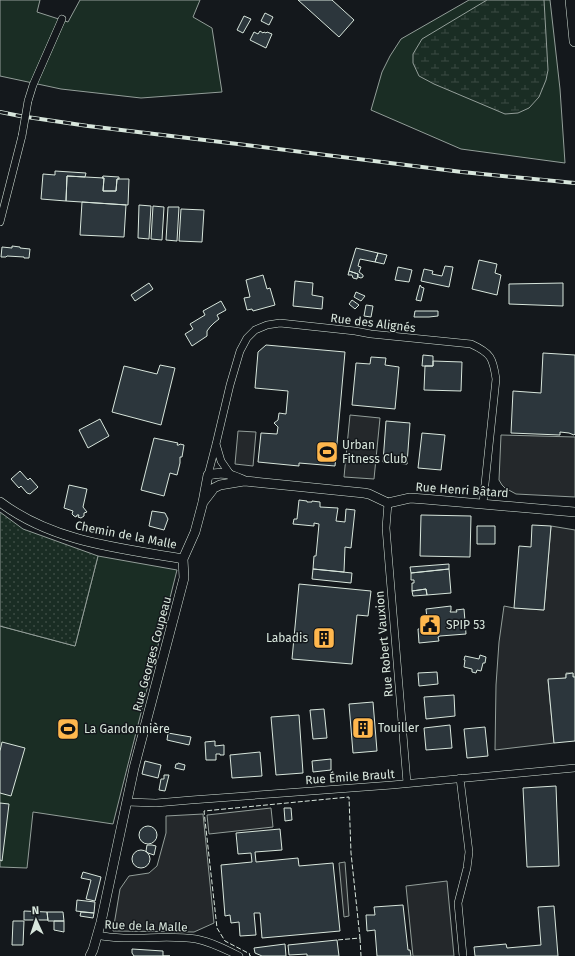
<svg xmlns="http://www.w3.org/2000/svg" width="575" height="956" font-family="'Fira Sans',sans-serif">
	<defs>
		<pattern id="wetland-marsh" width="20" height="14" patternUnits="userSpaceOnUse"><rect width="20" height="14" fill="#1a2d24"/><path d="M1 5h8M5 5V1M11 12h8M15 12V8" fill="none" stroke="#3b4b43"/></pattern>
		<pattern id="garden-dots" width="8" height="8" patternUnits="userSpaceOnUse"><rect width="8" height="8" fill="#1a2d24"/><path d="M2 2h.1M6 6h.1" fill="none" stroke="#3b4b43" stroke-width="1.8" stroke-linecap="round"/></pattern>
	</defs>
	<rect width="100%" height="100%" fill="#14181c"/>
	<path fill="#1a2d24" stroke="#939e99" d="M0 0H40L37 12 68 22 80 0H200L193 17 212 28 222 92 141 98 61 89 0 76Z
		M469 0H550L560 89 565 163 461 149 371 110 382 72 390 56 401 39Z
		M98 556 177 570 113 824 33 812 27 868 0 867V626L75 646Z"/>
	<path fill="url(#wetland-marsh)" stroke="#939e99" d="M487 0H544L548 70 546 80 539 97 529 108 518 113 505 114 434 84 419 76 413 63V54L422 39Z"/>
	<path fill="url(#garden-dots)" stroke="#939e99" d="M0 512 23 529 98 556 75 646 0 626Z"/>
	<path fill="#24282b" stroke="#939e99" d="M350 415 380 418 374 479 344 477Z
		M238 431 256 432 253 466 235 464Z
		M501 435 575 437V497L516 494 505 488 502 485 499 480Z
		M551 526 575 530V677H573V673H566V678L548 680 554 743 495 750 496 685 499 642 504 606 514 608 544 610Z
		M271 808 273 827 209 834 207 815Z
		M203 814 214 923 194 932 113 931 120 889 129 876 149 873 157 866 166 833V816Z
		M345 862 349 916 344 917 339 863Z
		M447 881 454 956H413L406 886Z"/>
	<path fill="#2c363c" stroke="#d8e6dc" d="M298 0H332L354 20 339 37Z
		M265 13 273 17 269 25 261 21Z
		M244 16 251 19 243 33 237 30Z
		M260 31 263 33 264 32 266 33 267 32 272 34 266 48 250 40 254 32 258 34Z
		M55 171 86 173 85 177 67 176 66 201 41 199 43 174 55 175Z
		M67 176 104 178 103 191H116L117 179H129L128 205 66 201Z
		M103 176 119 177V179H117L116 191H103L104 178H102Z
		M82 202 126 205 124 237 80 235Z
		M139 205 151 206 149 239 138 238Z
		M153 206 164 207 162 240 151 239Z
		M168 207H179L177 241 166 240Z
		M181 209 204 210 202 242 179 241Z
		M12 246 20 247V248L30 249 29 258H24V257L7 256 6 257H1L2 247 12 248Z
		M356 248 378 253 375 262 360 259 358 266 361 267 359 272 363 275V277L361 278 358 277V274L349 271Z
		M378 253 387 255 384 264 375 262Z
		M479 260 497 264 495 273 501 275 497 295 472 289Z
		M445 266 453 267 449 287 421 281 424 269 433 271 432 274 442 276Z
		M398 267 412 270 409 282 395 280Z
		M349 271 358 274 357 279 353 278 352 275H348Z
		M263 275 267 289 270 288 275 305 253 311 252 309 247 310 244 298 250 297 246 280Z
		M295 281 313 283 312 295 323 297 322 309 293 306Z
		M149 283 153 289 135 301 131 295Z
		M563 283V306L509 304V284Z
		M420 285 421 286V287L424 288 421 301 416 300Z
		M356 292 365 296 361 301 354 297Z
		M352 300 359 305 355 309 349 304Z
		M221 301 226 310 217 315 219 319 214 323 210 327 207 331V336L192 346 185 334 193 329 190 324 205 315 203 311Z
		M366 305 373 306 371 317 364 316Z
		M415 311H438V316L429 317H414Z
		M266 345 345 352 335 466 299 463V466L258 462 261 433 277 434 278 427 274 423 278 420 279 413 286 414 288 391 255 388 258 352Z
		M543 353 575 355V434L574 435 569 433 560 432V435L511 433 513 391 541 393Z
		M423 355 433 356V366H422Z
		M371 357 386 358 385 365 399 367 395 409 352 405 356 363 370 364Z
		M433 361 462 362 461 391 424 390 425 366H433Z
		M160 365 175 368 161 425 112 412 124 366 157 374Z
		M100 419 109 436 88 448 79 430Z
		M386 421 410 423 407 464 383 462Z
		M422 433 445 435 441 470 418 468Z
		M154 438 178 443 177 445H179L180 444 184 445 182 457H180V463L177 475 170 473 164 496 141 490Z
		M20 471 28 480 30 478 38 487 30 494 27 493 21 486 19 488 11 479Z
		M69 485 87 489 83 507 87 512 84 513V516L81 518 78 517 79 515H77L76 517 74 516 72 514 73 511 64 508Z
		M299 500 307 501V502H312V501L320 502V507L338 508 336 521 345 522 346 509 355 510 351 548 345 547 344 572 313 569 314 556H316L319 524 314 523V526L293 524 294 519H297Z
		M152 511 165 513 168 519 164 530 149 526Z
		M421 515 471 516 470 557 420 556Z
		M532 525 551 526 544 610 514 608 519 546 531 547Z
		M477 526H495V544H477Z
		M449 564V569L411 573 410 567Z
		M313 569 352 573 351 583 312 579Z
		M449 569 451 593 427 595 426 589 412 591V583H414V580H411V573Z
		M299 584 371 591 368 616 357 615 352 664 292 659Z
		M426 589 427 595 413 596 412 591Z
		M451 606V610L450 612H457L456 610 464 609 466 634 440 636 438 637 439 641 419 643 418 629 428 628 426 609Z
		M480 655 486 657 485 663H483L481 671 477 670 476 673 472 672V669L464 667 465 660H464L465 656 479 659Z
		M437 672 438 684 419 686 418 673Z
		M573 673V677H575V741L554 743 548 679 566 678V674Z
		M454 695 455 716 426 719 424 697Z
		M373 702 377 751 353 753 349 704Z
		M324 709 327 738 313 739 310 710Z
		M299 715 303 773 276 775 271 717Z
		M450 725 452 748 426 750 424 728Z
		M485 727 488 756 467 758 464 729Z
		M168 733 191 737 189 745 167 740Z
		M215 741V746L224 745V755H220V754H216V760H206L205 742Z
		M2 742 25 748 11 796 0 793V751Z
		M260 752 262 776 232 778 230 755Z
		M331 759V770L313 772 312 761Z
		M145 761 161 765 158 778 142 774Z
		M178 763 185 765 184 770 175 768 176 764H178Z
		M164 775H169L165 791 159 790 161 779H164Z
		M556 786 559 866 527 867 523 788Z
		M0 803 9 804 2 861 0 860Z
		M284 808H291L292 820 285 821Z
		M139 835a9 9 0 1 1 18 0a9 9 0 1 1-18 0Z
		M280 829 282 850 255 852 256 862 298 858 299 866 333 863 340 931 262 938 260 913H254L256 935 240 936 239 922 231 923 230 915 225 916 221 865 252 862 251 853 238 854 236 833Z
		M147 845H152L156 846 154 855 148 853 146 851Z
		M132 859a9 9 0 1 1 18 0a9 9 0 1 1-18 0Z
		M83 872 101 877 95 901 86 899 91 880 81 878Z
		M77 900 95 902 94 913 76 911Z
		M403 905 408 950H410L411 956H377L375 930 367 931 366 915H375L374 907Z
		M554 906 558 956H475L474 947 506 944 507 948 541 945 538 907Z
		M24 911 47 912 48 920H24Z
		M47 912H63L64 921H48Z
		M81 912 94 913 93 918 80 916Z
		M13 921H24L23 945H12Z
		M54 921H64V932L54 930Z
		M337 940 339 956H307V954L289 955 288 945Z
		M285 944 286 956H262L255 953 254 948Z
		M132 949 163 951V956H170H134L132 953Z"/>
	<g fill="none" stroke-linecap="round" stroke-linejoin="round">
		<g stroke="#d8e6dc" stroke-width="8">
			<path id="minor" d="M28 101 33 85 62 19
				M0 222 22 136
				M216 444 221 461 230 474
				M208 475 216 444 230 385 240 351 247 338 255 330 267 325 280 323 355 331 371 334 471 344C491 353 493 358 496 379L483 503
				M388 503 386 528 407 783
				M460 778 469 852 467 868 458 903 463 956
				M127 802 156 803 191 800 392 785 575 768
				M97 935C130 942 163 934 196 939 211 942 225 949 239 956"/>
		</g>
		<g stroke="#d8e6dc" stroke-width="10">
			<path id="tertiary" d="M204 501 214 488 220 485 244 481
				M0 502C53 542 119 548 183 559
				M90 956 93 950 101 922 134 768 184 578 183 559 195 532 203 502 208 475C225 471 229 474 245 481L364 493 369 494 388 503 410 498 424 499 575 512"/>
		</g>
		<g stroke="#d8e6dc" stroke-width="12">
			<path id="primary" d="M571 0 575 41"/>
		</g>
		<use href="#minor" stroke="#14181c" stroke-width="7"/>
		<use href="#tertiary" stroke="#14181c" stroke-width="9"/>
		<use href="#primary" stroke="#14181c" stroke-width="11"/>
		<g stroke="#d8e6dc" stroke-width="4">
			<path id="rail" d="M0 112 20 116 88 126 246 145 462 172 575 183"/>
		</g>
		<use href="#rail" stroke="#14181c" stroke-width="2.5" stroke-dasharray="8" stroke-linecap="butt"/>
		<g stroke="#d8e6dc" stroke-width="8" stroke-linecap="butt">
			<path id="minor-bridge" d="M22 136 28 101"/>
		</g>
		<use href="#minor-bridge" stroke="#14181c" stroke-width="7"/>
		<path stroke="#d8e6dc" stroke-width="1" stroke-dasharray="5 2" stroke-linecap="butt" d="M360 938 361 956
			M251 956 249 955 250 954 225 941 217 928 204 811 349 797 351 853 360 938 337 940"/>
	</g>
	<defs>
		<g id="stadium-square" transform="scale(1.15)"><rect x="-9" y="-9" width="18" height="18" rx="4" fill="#ffb74d" stroke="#14181c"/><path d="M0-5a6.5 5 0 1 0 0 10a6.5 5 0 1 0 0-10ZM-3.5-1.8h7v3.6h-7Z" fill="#111"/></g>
		<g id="civic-square" transform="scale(1.15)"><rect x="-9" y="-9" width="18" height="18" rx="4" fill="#ffb74d" stroke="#14181c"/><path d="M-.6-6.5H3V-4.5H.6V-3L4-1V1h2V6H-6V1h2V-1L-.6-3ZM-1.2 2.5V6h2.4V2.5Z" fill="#111"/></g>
		<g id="building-square" transform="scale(1.15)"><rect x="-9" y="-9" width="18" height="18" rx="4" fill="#ffb74d" stroke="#14181c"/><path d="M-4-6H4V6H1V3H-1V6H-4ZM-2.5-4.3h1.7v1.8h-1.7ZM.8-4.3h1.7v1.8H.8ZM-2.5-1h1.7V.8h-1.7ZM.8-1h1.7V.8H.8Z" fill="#111"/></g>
	</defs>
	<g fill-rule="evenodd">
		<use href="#stadium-square" x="327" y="452"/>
		<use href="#civic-square" x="430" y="625"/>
		<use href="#building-square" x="324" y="638"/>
		<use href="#building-square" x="363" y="728"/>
		<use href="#stadium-square" x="68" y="729"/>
	</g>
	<g text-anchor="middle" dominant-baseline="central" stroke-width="3" stroke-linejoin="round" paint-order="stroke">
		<g font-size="12" fill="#d8e6dc" stroke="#14181c">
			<text transform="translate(373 323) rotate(7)">Rue des Alignés</text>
			<text transform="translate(462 490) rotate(4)">Rue Henri Bâtard</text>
			<text transform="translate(126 535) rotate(11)">Chemin de la Malle</text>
			<text transform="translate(384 644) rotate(-95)">Rue Robert Vauxion</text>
			<text transform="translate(152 654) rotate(-75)">Rue Georges Coupeau</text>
			<text transform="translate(350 777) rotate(-4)">Rue Émile Brault</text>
			<text transform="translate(146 926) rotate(2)">Rue de la Malle</text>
		</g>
		<g font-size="12" fill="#d8e6dc" stroke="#14181c" text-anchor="start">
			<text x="342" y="445">Urban<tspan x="342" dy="14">Fitness Club</tspan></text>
			<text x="446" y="625">SPIP 53</text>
			<text x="308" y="638" text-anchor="end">Labadis</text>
			<text x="378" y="728">Touiller</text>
			<text x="84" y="729">La Gandonnière</text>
		</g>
	</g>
	<g transform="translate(36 920) rotate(357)" stroke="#14181c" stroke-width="3" paint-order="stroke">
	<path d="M0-3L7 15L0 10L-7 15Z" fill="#d8e6dc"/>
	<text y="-6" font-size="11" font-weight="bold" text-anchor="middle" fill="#d8e6dc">N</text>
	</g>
</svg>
